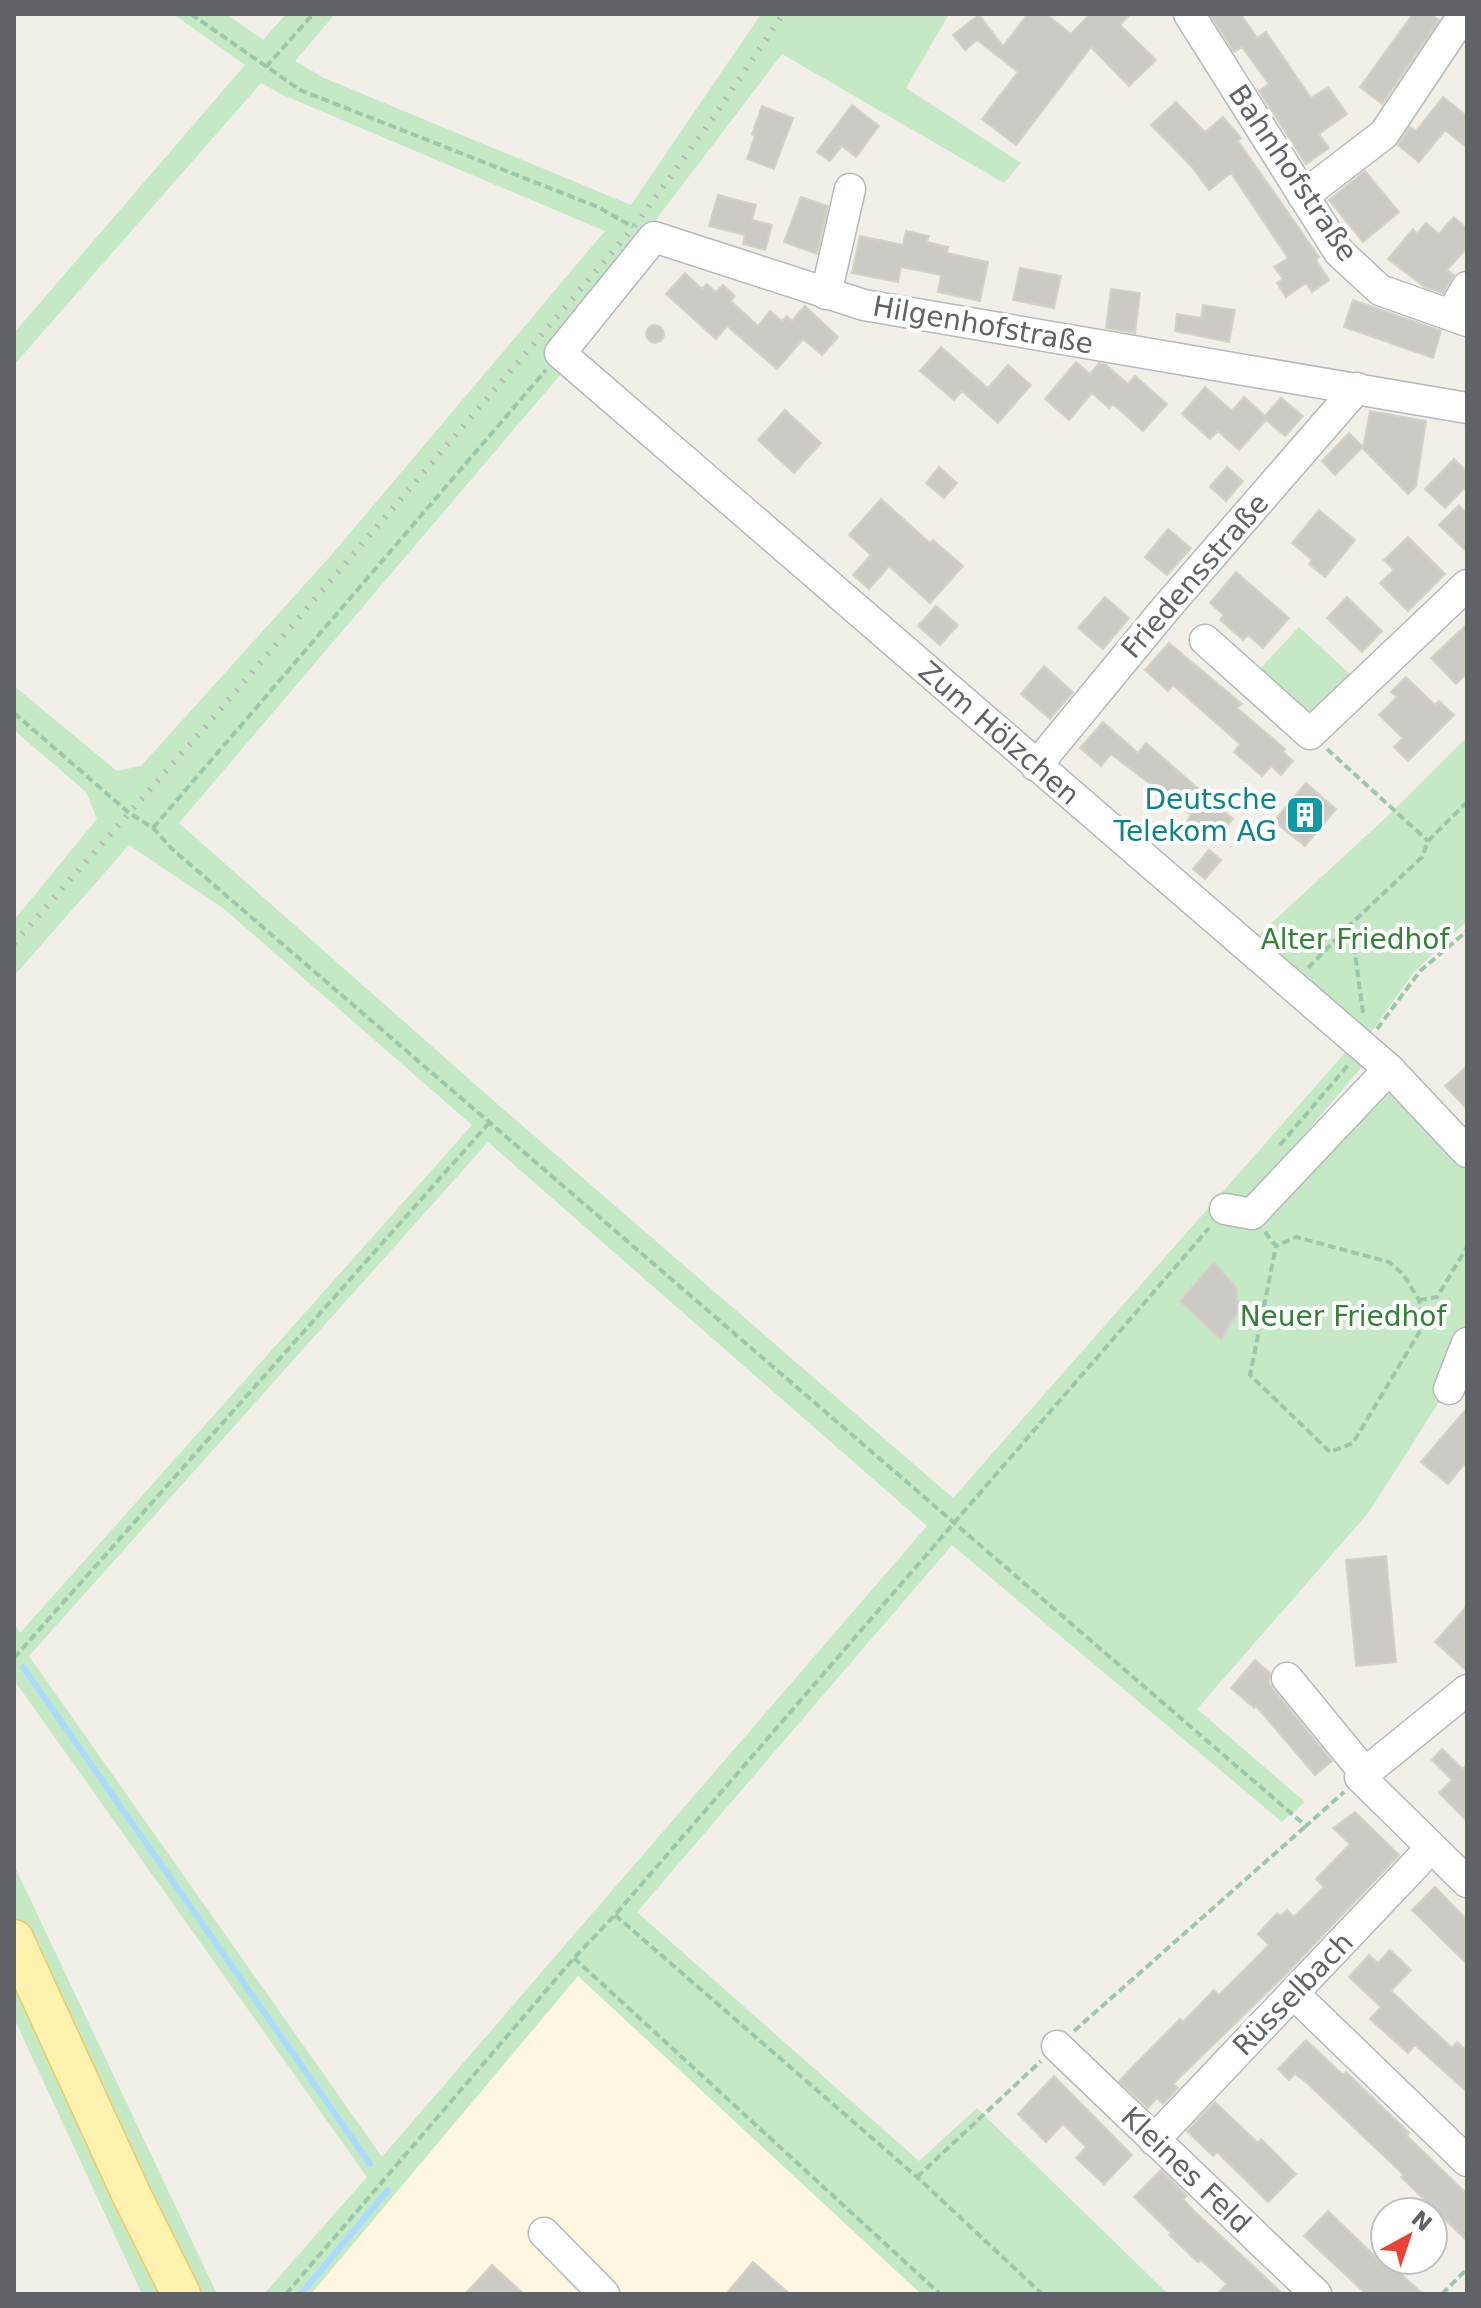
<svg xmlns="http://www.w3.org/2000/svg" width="1481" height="2308" font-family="'DejaVu Sans',sans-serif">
	<rect width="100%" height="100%" fill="#f1efe8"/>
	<path fill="#fef7e0" d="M578 1976 924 2294H311Z"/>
	<path fill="#c5e8c5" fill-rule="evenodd" d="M173 14H227L263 40 286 14H335L295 61 324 78 631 205 761 14H949L906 88 1021 163 1004 183 782 54 651 226 566 368 179 823 503 1109 953 1498 1351 1046 1366 1062 1244 1206 1391 1087 1467 1170V1358L1369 1512 1197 1709 1305 1802 1282 1822 952 1545 637 1912 919 2161 977 2108 1168 2294H921L578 1976 311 2294H264L367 2177 14 1680V1623L20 1633 472 1125 223 908 129 845 14 976V920L97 819 86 792 14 730V686L117 771 141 766 334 552 605 231 283 95 261 83 14 365V333L245 65ZM488 1142 927 1526 382 2157 29 1656Z
		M1299 627 1351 675 1308 721 1256 673Z
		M1467 737V921L1413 973 1368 1037 1252 941 1394 810Z
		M14 1865 217 2294H142L14 2018Z"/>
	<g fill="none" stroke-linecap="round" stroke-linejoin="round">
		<path stroke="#aadaff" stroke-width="6" d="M23 1667 370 2164
			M301 2294 388 2190"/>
	</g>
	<path fill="#cccac5" stroke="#d6d1c6" stroke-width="2" d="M1028 14H1046L1071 34 1090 14H1130L1120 25 1156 60 1129 86 1091 47 1016 145 982 119 1018 72 977 40 965 50 953 35 979 15 1003 46Z
		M1210 14H1241L1257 38 1266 32 1311 98 1328 87 1347 114 1319 134 1329 148 1306 164 1259 91 1269 84 1242 47 1234 52Z
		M1413 14H1430L1439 20 1382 104 1360 87Z
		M1443 97 1467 116V148L1445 130 1419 162 1398 145 1410 127 1416 131Z
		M1176 102 1205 132 1223 117 1241 138 1238 141 1319 257 1316 260 1329 280 1312 292 1306 283 1286 297 1277 283 1283 279 1274 267 1288 258 1231 173 1209 190 1192 167 1151 125Z
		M852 105 879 126 856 157 842 146 830 161 817 152Z
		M762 106 793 118 774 169 747 159 755 136 752 134Z
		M1365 171 1399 212 1363 242 1329 200Z
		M718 195 756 205 752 220 772 225 765 250 743 244 745 235 709 226Z
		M801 197 828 206 817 254 784 242Z
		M1454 217 1467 229V248L1447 270 1454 275 1443 293 1425 287 1388 259 1413 229 1417 234 1426 223 1439 234Z
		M906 231 929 236 927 242 948 247 947 253 988 262 980 301 938 292 941 275 901 267 898 282 852 273 860 236 903 245Z
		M1020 268 1061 276 1054 308 1013 300Z
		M685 273 702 289 707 284 716 292 723 285 735 296 731 301 758 326 770 311 782 321 787 316 792 321 805 306 838 337 822 355 803 339 777 369 727 326 716 339 666 294Z
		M1111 289 1140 293 1135 333 1106 328Z
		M1353 300 1441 331 1433 358 1344 327Z
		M1203 305 1235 310 1229 342 1175 331 1177 314 1201 318Z
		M646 334a9 9 0 1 1 18 0a9 9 0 1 1-18 0Z
		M941 347 988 388 1008 365 1031 385 998 423 962 391 954 400 920 371Z
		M1076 362 1090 374 1099 363 1106 365 1128 384 1135 376 1167 404 1143 431 1113 404 1109 408 1092 393 1069 420 1045 399Z
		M1205 387 1232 411 1244 397 1265 416 1281 398 1303 416 1285 436 1266 420 1239 450 1218 431 1210 439 1182 414Z
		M785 410 821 443 794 473 758 440Z
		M1370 411 1426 421 1416 486 1408 494 1363 449Z
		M1349 433 1363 447 1335 475 1322 461Z
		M1454 459 1467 472V485L1445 508 1425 489Z
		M939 467 957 483 944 498 926 483Z
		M1227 467 1243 481 1226 501 1210 487Z
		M881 499 930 543 933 540 963 566 930 603 889 566 869 589 853 575 871 555 849 535Z
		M1459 505 1467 514V552L1439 525Z
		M1319 510 1355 540 1325 577 1309 564 1312 560 1292 543Z
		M1168 529 1191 548 1167 575 1145 557Z
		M1408 537 1445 574 1408 611 1380 583 1394 570 1384 560Z
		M1236 572 1289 618 1263 648 1248 635 1243 640 1220 620 1224 615 1210 603Z
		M1105 597 1129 618 1103 649 1078 628Z
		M1347 597 1382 631 1362 652 1327 618Z
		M936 606 958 625 940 645 918 626Z
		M1467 624V673L1456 684 1431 658Z
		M1169 643 1242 704 1237 708 1285 749 1283 752 1293 761 1281 775 1271 766 1262 776 1234 752 1240 744 1173 685 1168 691 1145 670Z
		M1044 666 1073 692 1050 719 1021 694Z
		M1406 677 1435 705 1439 701 1454 715 1408 761 1394 747 1403 738 1379 715 1397 697 1391 692Z
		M1103 722 1138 753 1146 743 1233 819 1213 842 1187 821 1191 815 1111 754 1101 766 1080 748Z
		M1306 783 1336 809 1305 846 1274 821Z
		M1209 850 1221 860 1205 879 1193 869Z
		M1467 1066V1109L1445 1086Z
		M1214 1262 1237 1288 1238 1312 1221 1340 1180 1301Z
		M1467 1408V1461L1448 1484 1421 1462Z
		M1386 1556 1396 1662 1356 1666 1346 1560Z
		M1467 1606V1671L1435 1642Z
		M1255 1660 1270 1673 1269 1682 1273 1689 1332 1761 1315 1775 1256 1706 1254 1708 1231 1688Z
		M1442 1749 1463 1769 1467 1764V1821L1439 1793 1452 1780 1432 1760Z
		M1355 1812 1399 1855 1285 1975 1173 2084 1178 2088 1163 2104 1157 2098 1148 2108 1119 2081 1180 2019 1183 2022 1214 1990 1219 1995 1269 1945 1258 1934 1277 1913 1281 1916 1287 1910 1294 1917 1324 1887 1316 1879 1350 1844 1333 1828Z
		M1435 1887 1467 1920V1964L1412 1910Z
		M1390 1950 1411 1970 1391 1991 1452 2048 1457 2042 1467 2051V2092L1415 2045 1408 2053 1370 2019 1381 2007 1349 1977 1369 1955 1378 1963Z
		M1306 2040 1343 2075 1346 2072 1370 2095 1409 2133 1407 2136 1467 2194V2241L1401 2177 1404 2175 1307 2083 1295 2074 1289 2080 1278 2069Z
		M1054 2076 1132 2155 1104 2184 1076 2158 1086 2147 1063 2124 1046 2142 1018 2114Z
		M1215 2102 1258 2143 1261 2139 1296 2174 1268 2202 1217 2152 1213 2156 1187 2131Z
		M1161 2170 1187 2196 1183 2199 1194 2211 1283 2294H1217L1227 2284 1201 2260 1198 2262 1169 2235 1171 2233 1134 2197Z
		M1328 2211 1380 2261 1384 2256 1385 2260 1423 2294H1366L1304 2236Z
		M753 2262 790 2294H726Z
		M492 2265 524 2294H465Z"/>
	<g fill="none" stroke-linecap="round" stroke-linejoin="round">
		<g stroke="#b5b8bc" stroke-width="33">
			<path id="minor" d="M1189 14 1339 252 1380 290 1467 321
				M1303 196 1384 134 1464 14
				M826 294 850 189
				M1451 315 1467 287
				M1467 408 864 305 654 237 560 353 1389 1069 1467 1152
				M1205 640 1310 734 1467 585
				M1036 766 1167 607 1357 388
				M1225 1209 1252 1214 1389 1069
				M1449 1389 1467 1343
				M1287 1678 1365 1773
				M1467 1690 1360 1777 1467 1882
				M1294 1994 1467 2161
				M1057 2046 1316 2294
				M1154 2140 1431 1848
				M544 2233 604 2294"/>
		</g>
		<g stroke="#f2c960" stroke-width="41">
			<path id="major" d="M14 1939 132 2196 181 2294"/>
		</g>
		<path stroke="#9cc7a9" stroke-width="4" stroke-dasharray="8 4" stroke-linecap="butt" d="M191 14 300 90 598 207 633 227
			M266 67 313 14
			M14 713 128 812 153 828 171 848 1306 1826 1344 1792
			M1327 749 1428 841
			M153 828 546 370
			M1308 968 1351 924
			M1363 1013 1351 924 1422 857 1428 841 1467 802
			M1377 1029 1420 971 1467 931
			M1280 1145 1349 1064
			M1265 1232 1276 1246 1250 1375 1330 1452 1353 1443 1423 1326 1419 1300 1403 1274 1389 1262 1296 1237 1276 1246
			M1419 1300 1437 1297 1467 1247
			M14 1658 489 1123
			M615 1915 917 2177 1042 2294
			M574 1958 940 2294
			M1074 2031 1306 1826
			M917 2177 1041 2061
			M286 2294 574 1958 615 1915 1209 1228
			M1442 2294 1467 2269"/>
		<use href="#minor" stroke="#fff" stroke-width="30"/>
		<use href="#major" stroke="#fff2af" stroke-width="38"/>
		<path stroke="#b6b7b8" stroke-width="6" stroke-dasharray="2 10" stroke-linecap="butt" d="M14 943 206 726 634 227 715 115 783 14"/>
	</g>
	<defs>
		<g id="building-square" transform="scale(2)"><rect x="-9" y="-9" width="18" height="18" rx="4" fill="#0f9aa8" stroke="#fff"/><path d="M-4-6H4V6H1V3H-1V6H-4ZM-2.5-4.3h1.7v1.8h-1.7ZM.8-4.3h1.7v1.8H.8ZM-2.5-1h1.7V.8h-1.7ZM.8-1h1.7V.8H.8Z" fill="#fff"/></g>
	</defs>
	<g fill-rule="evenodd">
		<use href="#building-square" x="1305" y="815"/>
	</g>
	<g text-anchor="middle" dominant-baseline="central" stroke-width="8" stroke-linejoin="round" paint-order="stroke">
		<g font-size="28" fill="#5f6368" stroke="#fff">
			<text transform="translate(1293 173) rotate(56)">Bahnhofstraße</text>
			<text transform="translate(983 325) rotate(10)">Hilgenhofstraße</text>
			<text transform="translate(1195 576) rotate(-49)">Friedensstraße</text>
			<text transform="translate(999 733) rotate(41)">Zum Hölzchen</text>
			<text transform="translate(1293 1994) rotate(-46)">Rüsselbach</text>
			<text transform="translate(1186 2170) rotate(44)">Kleines Feld</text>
		</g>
		<g font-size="28" fill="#0d838f" stroke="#fff" text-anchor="end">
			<text x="1277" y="799">Deutsche<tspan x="1277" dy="32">Telekom AG</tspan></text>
		</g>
		<g font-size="28" fill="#348238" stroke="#fff">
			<text x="1355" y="939">Alter Friedhof</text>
			<text x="1343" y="1316">Neuer Friedhof</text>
		</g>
	</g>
	<rect width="1481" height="2308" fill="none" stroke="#5f6368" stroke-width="32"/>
	<g transform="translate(1409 2236) rotate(40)"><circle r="38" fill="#ffffff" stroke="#bfc1c3" stroke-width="2"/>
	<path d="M0-6L14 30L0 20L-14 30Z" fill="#ea4335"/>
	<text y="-12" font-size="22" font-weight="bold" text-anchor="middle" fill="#5f6368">N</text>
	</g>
</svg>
